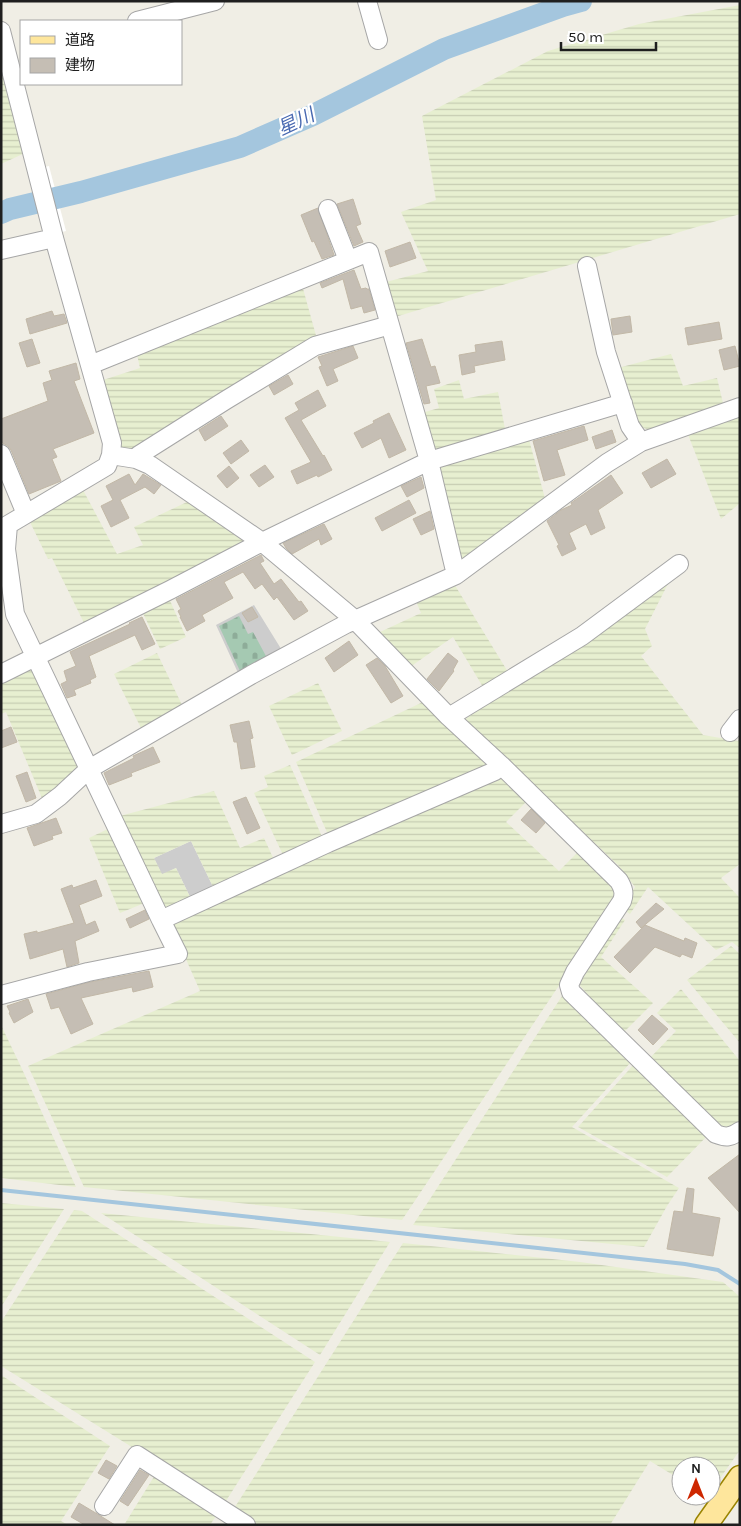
<svg xmlns="http://www.w3.org/2000/svg" width="741" height="1526" font-family="Karla,'Noto Sans JP',sans-serif">
	<defs>
		<pattern id="farmland-rules" width="6" height="5" patternUnits="userSpaceOnUse" patternTransform="scale(1.25)"><rect width="6" height="5" fill="#e7efd0"/><path d="M0 2.5h6" fill="none" stroke="#c6ccb2"/></pattern>
		<pattern id="cemetery-stones" width="16" height="16" patternUnits="userSpaceOnUse" patternTransform="scale(1.25)"><rect width="16" height="16" fill="#a5c9b2"/><path d="M2 7V4a2 2 0 0 1 4 0v3zM10 15v-3a2 2 0 0 1 4 0v3z" fill="#8eac99"/></pattern>
	</defs>
	<rect width="100%" height="100%" fill="#f0eee5"/>
	<path fill="#cdcdcd" d="M254 605 283 652 239 675 216 625Z
		M191 841 215 891 192 901 176 868 162 875 154 858Z"/>
	<path fill="url(#farmland-rules)" d="M740 5V214L395 317 386 282 428 271 401 212 436 200 422 116 548 51 639 24Z
		M1 60 25 153 1 164Z
		M302 285 317 339 131 452 119 450 100 381 140 368 136 350Z
		M671 354 683 386 717 378 723 403 649 430 634 424 614 369Z
		M459 380 464 399 498 392 505 429 430 454 418 414 439 408 434 389Z
		M740 412V503L721 519 687 432Z
		M528 436 546 502 459 564 433 464Z
		M82 488 117 554 143 545 134 527 187 502 245 542 85 625 52 558 48 559 29 520Z
		M672 576 645 629 652 646 641 656 703 735 738 741 740 738V864L721 878 740 898V948L732 942 716 950 648 887 630 914 621 908 635 887 618 865 464 720Z
		M453 582 508 672 483 687 453 637 410 667 380 632 421 613 415 599Z
		M168 596 186 637 160 649 141 609Z
		M157 653 184 709 143 732 114 674Z
		M34 663 84 768 44 803 6 712 1 714V680Z
		M318 683 342 731 292 755 269 706Z
		M423 702 490 767 330 839 296 762Z
		M290 765 324 841 283 855 254 793 268 787 264 776Z
		M500 777 526 802 506 822 559 871 579 851 622 891 614 907 560 984 402 1220 84 1187 28 1066 200 991 170 923Z
		M214 791 240 848 264 838 275 862 215 891 191 841 154 858 162 874 176 868 192 901 165 914 116 817Z
		M112 827 147 902 120 913 89 838Z
		M616 915 625 920 601 957 653 1003 622 1034 577 982Z
		M731 946 740 954V1043L687 980Z
		M681 989 740 1061V1120L728 1128 716 1125 647 1061 676 1031 657 1013Z
		M562 996 632 1061 572 1127 679 1188 667 1206 644 1247 413 1225Z
		M1 1025 22 1069 76 1187 1 1178Z
		M635 1063 709 1134 667 1177 578 1127Z
		M1 1203 64 1209 1 1307Z
		M74 1210 82 1211 315 1362 224 1504 1 1366V1322Z
		M101 1213 390 1242 320 1355Z
		M403 1243 580 1262 723 1282 740 1297V1450L711 1491V1466H681V1480L650 1461 610 1525H257L233 1510Z
		M1 1375 110 1446 61 1521 68 1525H1Z
		M155 1475 218 1513 210 1525H124Z"/>
	<path fill="url(#cemetery-stones)" d="M239 616 248 634 253 632 267 658 240 671 219 626Z"/>
	<path fill="#fff" d="M49 166 66 231 46 236 29 171Z"/>
	<g fill="none" stroke-linecap="round" stroke-linejoin="round">
		<path stroke="#a4c6de" stroke-width="4" d="M1 1190 685 1264 718 1270 740 1284"/>
		<path stroke="#a4c6de" stroke-width="22" d="M1 213 10 209 81 192 240 147 313 115 444 49 563 6 581 1"/>
	</g>
	<path fill="#c5beb4" stroke="#c2b8a7" d="M353 199 361 224 356 226 363 242 354 246 337 204Z
		M318 208 334 255 322 259 314 241 312 242 301 215Z
		M410 242 416 258 390 267 385 251Z
		M354 270 361 289 366 288 367 289H369L375 310 364 313 362 306 351 309 343 279 322 288 320 283Z
		M52 311 54 316 64 314 67 323 30 334 26 319Z
		M630 316 632 332 613 335 611 319Z
		M719 322 722 339 688 345 685 328Z
		M32 339 40 363 27 367 19 343Z
		M422 339 431 367 435 366 440 383 426 386 430 403 424 404 406 343Z
		M502 341 505 360 474 366 475 372 462 375 459 355 476 352 475 345Z
		M353 346 358 358 333 369 338 381 327 386 319 367 322 366 318 357Z
		M735 346 740 366 724 370 719 350Z
		M76 363 80 379 74 381 94 433 53 449 57 457 52 459 61 481 29 494 11 450 8 446 1 442V419L48 401 43 383 52 380 49 371Z
		M288 375 293 384 274 395 269 386Z
		M318 390 326 406 301 420 323 456 324 455 332 470 318 477 317 475 297 484 291 471 311 462 285 418 299 410 295 403Z
		M389 413 406 450 389 458 381 438 362 448 354 433 374 423 373 421Z
		M221 416 228 426 205 441 199 430Z
		M584 426 588 440 557 450 565 475 544 481 533 441Z
		M612 430 616 442 596 449 592 437Z
		M241 440 249 451 231 464 223 453Z
		M667 459 676 474 651 488 642 473Z
		M265 465 274 477 259 487 250 475Z
		M229 466 239 478 227 488 217 476Z
		M129 474 135 485 143 474 161 485 154 494 145 487 120 500 129 518 111 527 101 506 113 500 106 486Z
		M611 475 623 493 598 510 605 528 591 535 586 524 569 533 576 549 562 556 557 546 559 545 547 521 561 510 572 505 571 503Z
		M421 477 424 488 407 497 401 486Z
		M409 500 416 513 382 531 375 518Z
		M430 511 434 529 421 535 413 519Z
		M324 524 332 539 321 545 319 539 292 554 286 548 283 543Z
		M261 555 264 561 260 563 274 584 281 579 299 602 301 601 308 611 294 620 277 597 274 600 262 584 255 589 243 572 224 582 233 598 202 615 205 621 187 631 180 617H181L178 611 181 609 176 599Z
		M252 607 258 617 248 622 242 613Z
		M142 617 155 644 142 650 135 635 89 656 96 677 90 680 91 683 74 690 76 695 67 698 61 684 67 681 64 671 76 666 70 652 130 624 129 623Z
		M349 641 358 655 334 672 325 658Z
		M448 653 458 661 453 670 454 671 439 691 427 679Z
		M377 658 385 666 403 696 391 703 366 665Z
		M249 721 253 738 250 739 255 767 241 769 237 742H234L230 725Z
		M11 727 17 742 1 748V731Z
		M153 747 160 762 131 773 132 776 109 785 104 773 134 758 133 756Z
		M27 772 36 798 26 802 16 776Z
		M246 797 260 828 247 834 233 802Z
		M531 809 545 823 536 833 521 820Z
		M56 818 62 833 52 836 53 839 34 846 27 828Z
		M96 880 102 896 79 905 86 925 95 921 99 931 75 941 79 963 67 967 63 949 30 959 24 934 37 931V933L74 923 61 889 72 885 73 888Z
		M656 903 664 909 641 928 636 922Z
		M145 910 149 919 130 928 126 919Z
		M645 925 684 941 685 938 697 943 692 958 682 954 680 957 655 947 630 973 614 957Z
		M149 971 153 987 133 992 132 987 81 998 93 1024 71 1034 59 1007 51 1009 46 994 90 982Z
		M28 999 33 1012 14 1023 9 1013 10 1012 7 1006Z
		M652 1015 668 1029 653 1045 638 1030Z
		M740 1154V1213L708 1178Z
		M687 1188 694 1189 692 1213 720 1218 713 1256 667 1249 674 1211 683 1212Z
		M106 1460 117 1466 109 1479 98 1473Z
		M140 1470 149 1475 128 1506 120 1501Z
		M79 1503 99 1515 115 1525H85L71 1517Z"/>
	<g fill="none" stroke-linecap="round" stroke-linejoin="round">
		<g stroke="#a6a6a6" stroke-width="20">
			<path id="minor" d="M367 1 378 40
				M137 21 215 1
				M1 31 54 238 112 443 111 455 107 466 1 529
				M328 209 348 260
				M1 250 54 238
				M587 266 606 352 630 426 641 442
				M90 365 369 252 429 461 456 575
				M1 454 26 514
				M111 455 136 459 150 465 262 542 354 619 449 717 582 636 679 564
				M136 459 139 455 226 400 315 346 390 325
				M8 525 6 549 15 614 161 920 328 843 495 771 501 765
				M1 674 170 590 262 542 429 461 623 403
				M449 717 501 765 619 881C623 888 625 893 622 901L575 972 569 985 571 992 716 1134C726 1138 731 1137 740 1131
				M730 732 740 719
				M1 824 36 814 60 796 89 769 251 675 346 624 456 575 607 463 641 442 740 407
				M1 995 88 972 178 954 161 920
				M104 1506 137 1455 246 1525"/>
		</g>
		<g stroke="#9a8400" stroke-width="25">
			<path id="major" d="M706 1525 740 1477"/>
		</g>
		<use href="#minor" stroke="#fff" stroke-width="18"/>
		<use href="#major" stroke="#fee69c" stroke-width="22"/>
	</g>
	<g text-anchor="middle" dominant-baseline="central" stroke-width="4.5" stroke-linejoin="round" paint-order="stroke">
		<g font-size="19" font-style="italic" fill="#4869b1" stroke="#fff">
			<text transform="translate(296 122) rotate(-25)">星川</text>
		</g>
	</g>
	<rect width="741" height="1526" fill="none" stroke="#1f1f1f" stroke-width="5"/>
	<rect x="20" y="20" width="162" height="65" fill="#ffffff" stroke="#a5a5a5"/>
	<rect x="30" y="36" width="25" height="8" fill="#fee69c" stroke="#a5a5a5"/>
	<text x="65" y="45" font-size="15" fill="#1f1f1f">道路</text>
	<rect x="30" y="58" width="25" height="15" fill="#c5beb4" stroke="#a5a5a5"/>
	<text x="65" y="70" font-size="15" fill="#1f1f1f">建物</text>
	<g transform="translate(696 1481)"><circle r="24" fill="#ffffff" stroke="#a5a5a5"/>
	<path d="M0-4L9 19L0 12L-9 19Z" fill="#ce2700"/>
	<text y="-8" font-size="14" font-weight="bold" text-anchor="middle" fill="#1f1f1f">N</text>
	</g>
	<path d="M561 42v8h95v-8" fill="none" stroke="#1f1f1f" stroke-width="2.5"/>
	<text x="568" y="42" font-size="15" fill="#1f1f1f" stroke="#ffffff" stroke-width="4" paint-order="stroke">50 m</text>
</svg>
